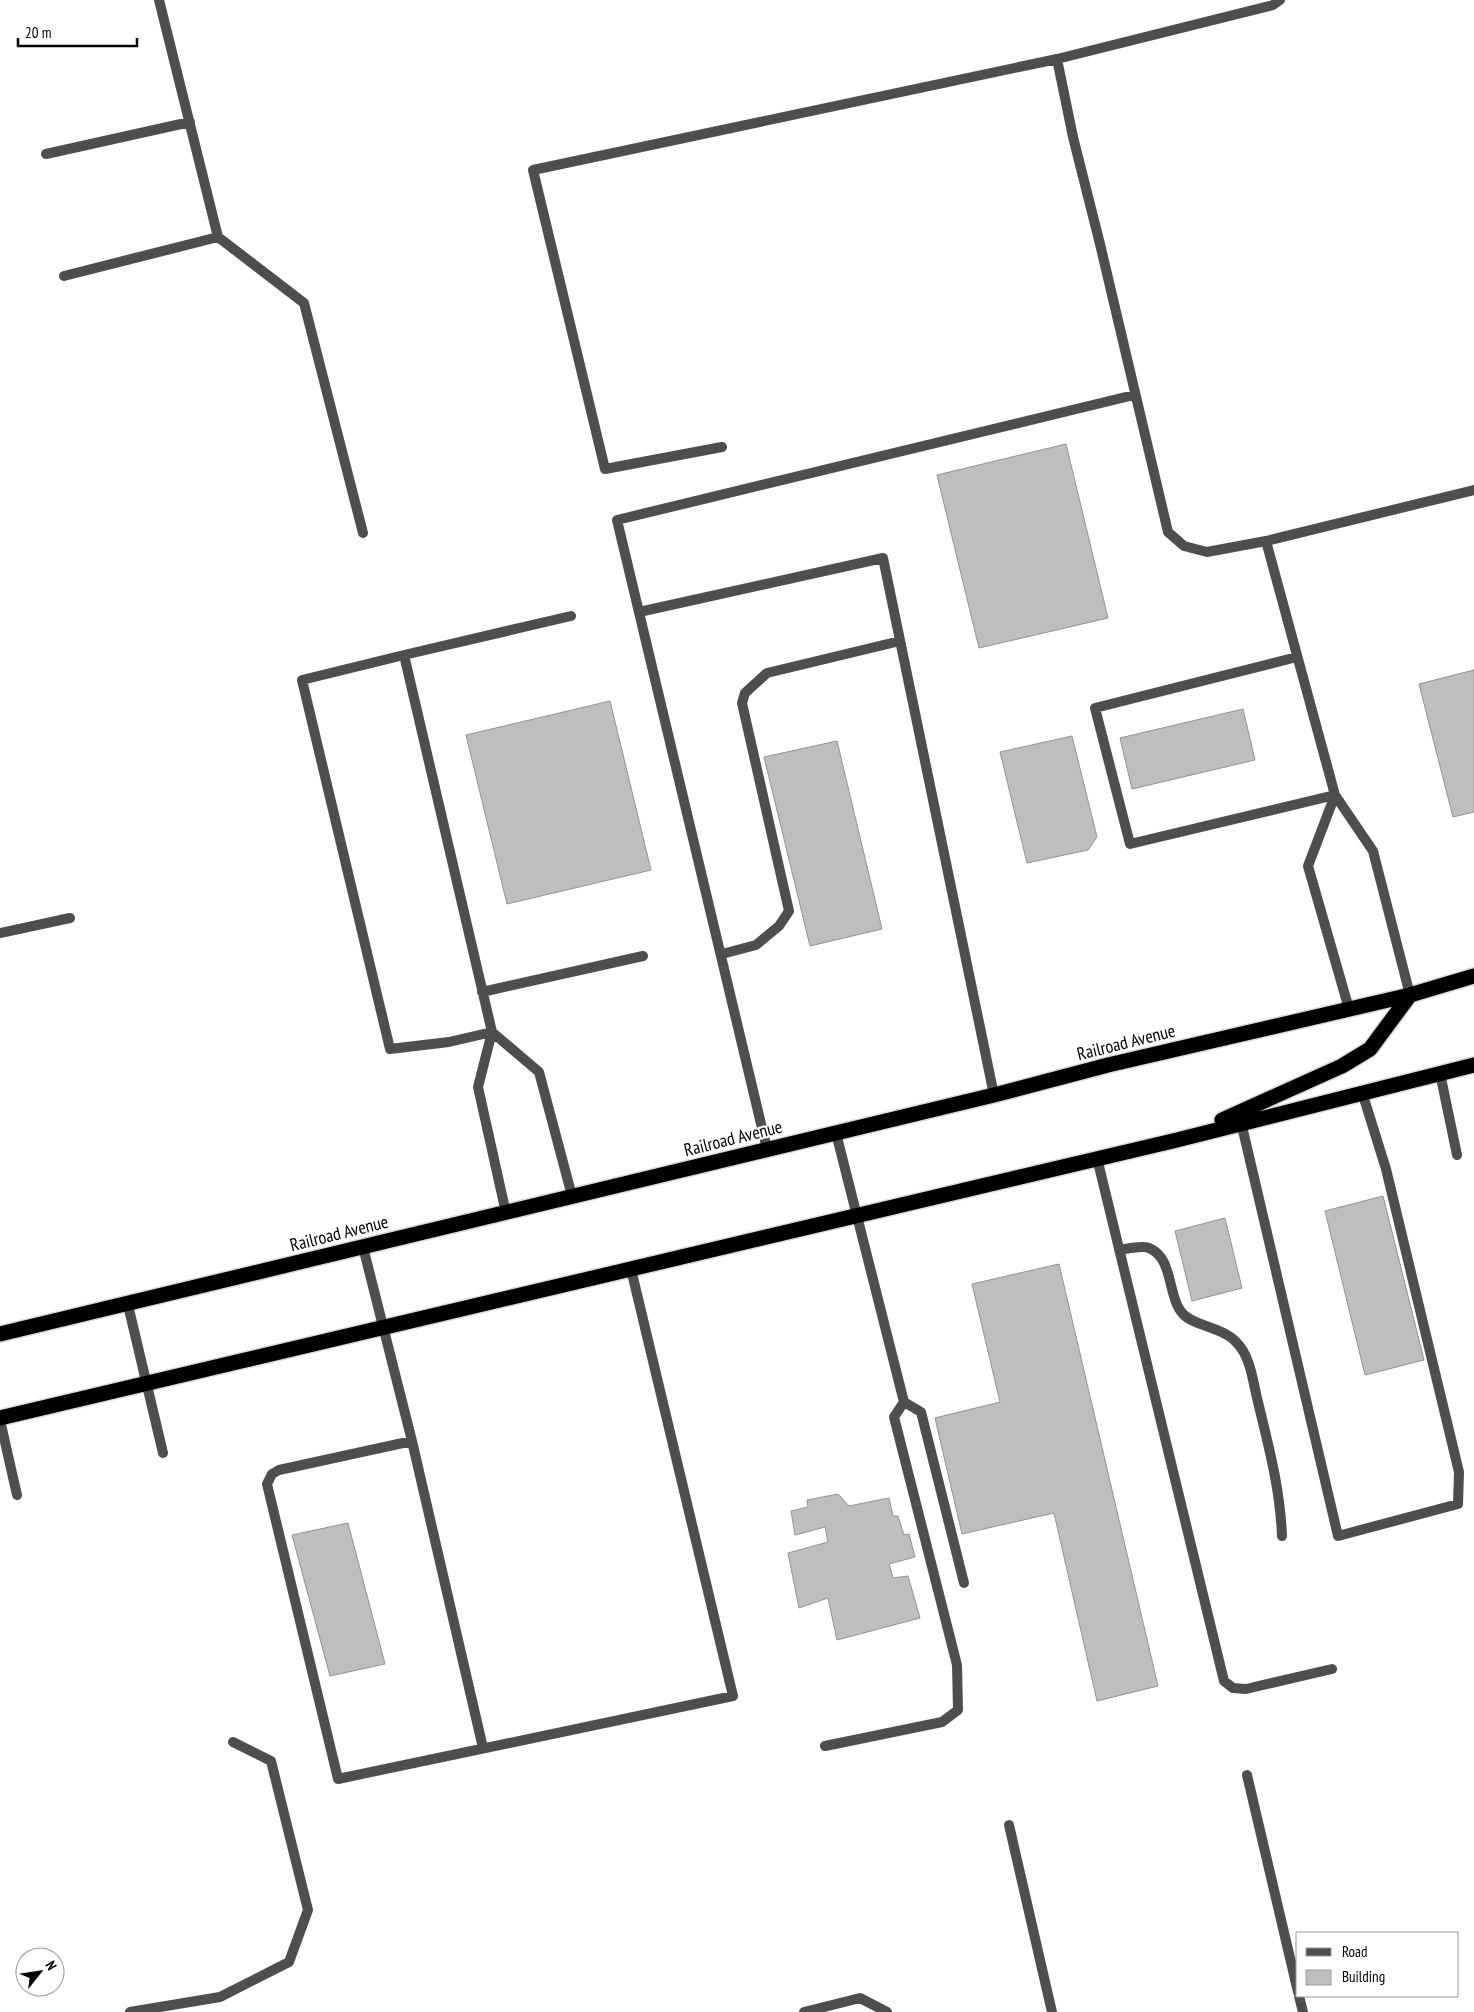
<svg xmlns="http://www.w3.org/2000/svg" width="1474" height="2012" font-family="'PT Sans Narrow',sans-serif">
	<rect width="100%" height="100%" fill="#fff"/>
	<path fill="#bebebe" stroke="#929292" d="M1066 444 1108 618 979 648 937 475Z
		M1474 670V812L1453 817 1419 684Z
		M610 701 651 870 507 904 466 735Z
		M1243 709 1255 760 1132 789 1120 738Z
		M1072 736 1097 837 1088 850 1027 863 1000 752Z
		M837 741 882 929 810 946 764 757Z
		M1383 1196 1424 1360 1365 1375 1325 1211Z
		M1225 1218 1242 1288 1192 1301 1175 1231Z
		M1059 1264 1158 1686 1097 1701 1054 1513 962 1534 935 1418 1000 1402 972 1284Z
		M838 1494 849 1506 889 1498 893 1516H898L904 1535 909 1534 915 1557 889 1564 893 1578 908 1576 920 1618 837 1640 828 1598 799 1608 788 1553 828 1542 825 1527 795 1535 791 1511 808 1507 807 1500Z
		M348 1523 385 1664 330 1676 292 1535Z"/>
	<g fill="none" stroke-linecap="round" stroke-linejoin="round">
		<g stroke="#dbdbdb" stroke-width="18">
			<path id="highway" d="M1222 1120 1342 1066 1370 1049 1410 995
				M0 1334 994 1095 1108 1065 1410 995 1474 976
				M0 1418 1177 1140 1474 1065"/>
		</g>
		<path stroke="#4e4e4e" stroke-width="10" d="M159 0 218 237 304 303 363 533
			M1057 59 1073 137 1100 244 1168 532 1184 546 1207 552 1266 541 1474 490
			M46 154 190 122
			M64 276 218 237
			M722 447 605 469 533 170 1057 59 1273 5 1280 0
			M1266 541 1335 795 1373 851 1410 995
			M639 612 883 558 994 1095
			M404 655 571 616
			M1297 657 1095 708 1130 844 1335 795
			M1335 795 1308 866 1349 1009
			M722 954 756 945 779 926 789 911 742 703 745 693 767 673 900 641
			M482 992 643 956
			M492 1032 449 1042 390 1049 302 680 404 655 492 1032 478 1087 506 1213
			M492 1032 539 1072 572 1196
			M1440 1073 1457 1155
			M1241 1122 1338 1536 1458 1504 1459 1472 1386 1169 1362 1092
			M836 1133 904 1402 921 1412 964 1583
			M767 1149 617 520 1134 395
			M1097 1158 1224 1681 1233 1688 1246 1689 1332 1669
			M363 1247 412 1441 483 1748
			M1119 1250C1127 1249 1141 1245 1149 1248 1174 1258 1167 1297 1183 1314 1194 1326 1222 1327 1236 1342 1251 1356 1253 1383 1258 1402 1269 1448 1280 1488 1282 1536
			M128 1305 163 1453
			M0 1420 17 1495
			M412 1441 279 1470 272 1474 267 1484 338 1779 733 1696 631 1269
			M825 1746 942 1722 958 1710 957 1665 894 1417 904 1402
			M1247 1775 1298 1992
			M1009 1825 1052 2012
			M1299 1996 1303 2012
			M130 2012 220 1997 289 1962 308 1910 271 1761 233 1742
			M804 2012 860 1998 887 2012"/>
		<path stroke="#4e4e4e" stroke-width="10" d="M0 933 70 918"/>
		<use href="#highway" stroke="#000" stroke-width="15"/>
	</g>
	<g text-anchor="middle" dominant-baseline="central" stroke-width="4" stroke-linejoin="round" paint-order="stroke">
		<g font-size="18" fill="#000" stroke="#fff">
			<text transform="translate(1126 1042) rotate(-14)">Railroad Avenue</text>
			<text transform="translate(733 1138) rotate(-14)">Railroad Avenue</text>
			<text transform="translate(339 1233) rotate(-14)">Railroad Avenue</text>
		</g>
	</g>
	<rect x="1296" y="1932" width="162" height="65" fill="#ffffff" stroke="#999999"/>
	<rect x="1306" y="1948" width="25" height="8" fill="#4e4e4e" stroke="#999999"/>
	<text x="1342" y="1957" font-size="15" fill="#000000">Road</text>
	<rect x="1306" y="1970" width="25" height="15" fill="#bebebe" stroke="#999999"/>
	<text x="1342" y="1982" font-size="15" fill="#000000">Building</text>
	<g transform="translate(40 1972) rotate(60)"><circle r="24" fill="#ffffff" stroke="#999999"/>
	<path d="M0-4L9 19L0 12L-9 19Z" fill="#000000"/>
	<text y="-8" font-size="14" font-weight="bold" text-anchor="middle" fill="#000000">N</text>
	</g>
	<path d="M18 38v8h119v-8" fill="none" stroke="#000000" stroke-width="2.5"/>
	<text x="25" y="38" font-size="15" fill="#000000" stroke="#ffffff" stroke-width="4" paint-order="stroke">20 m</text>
</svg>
